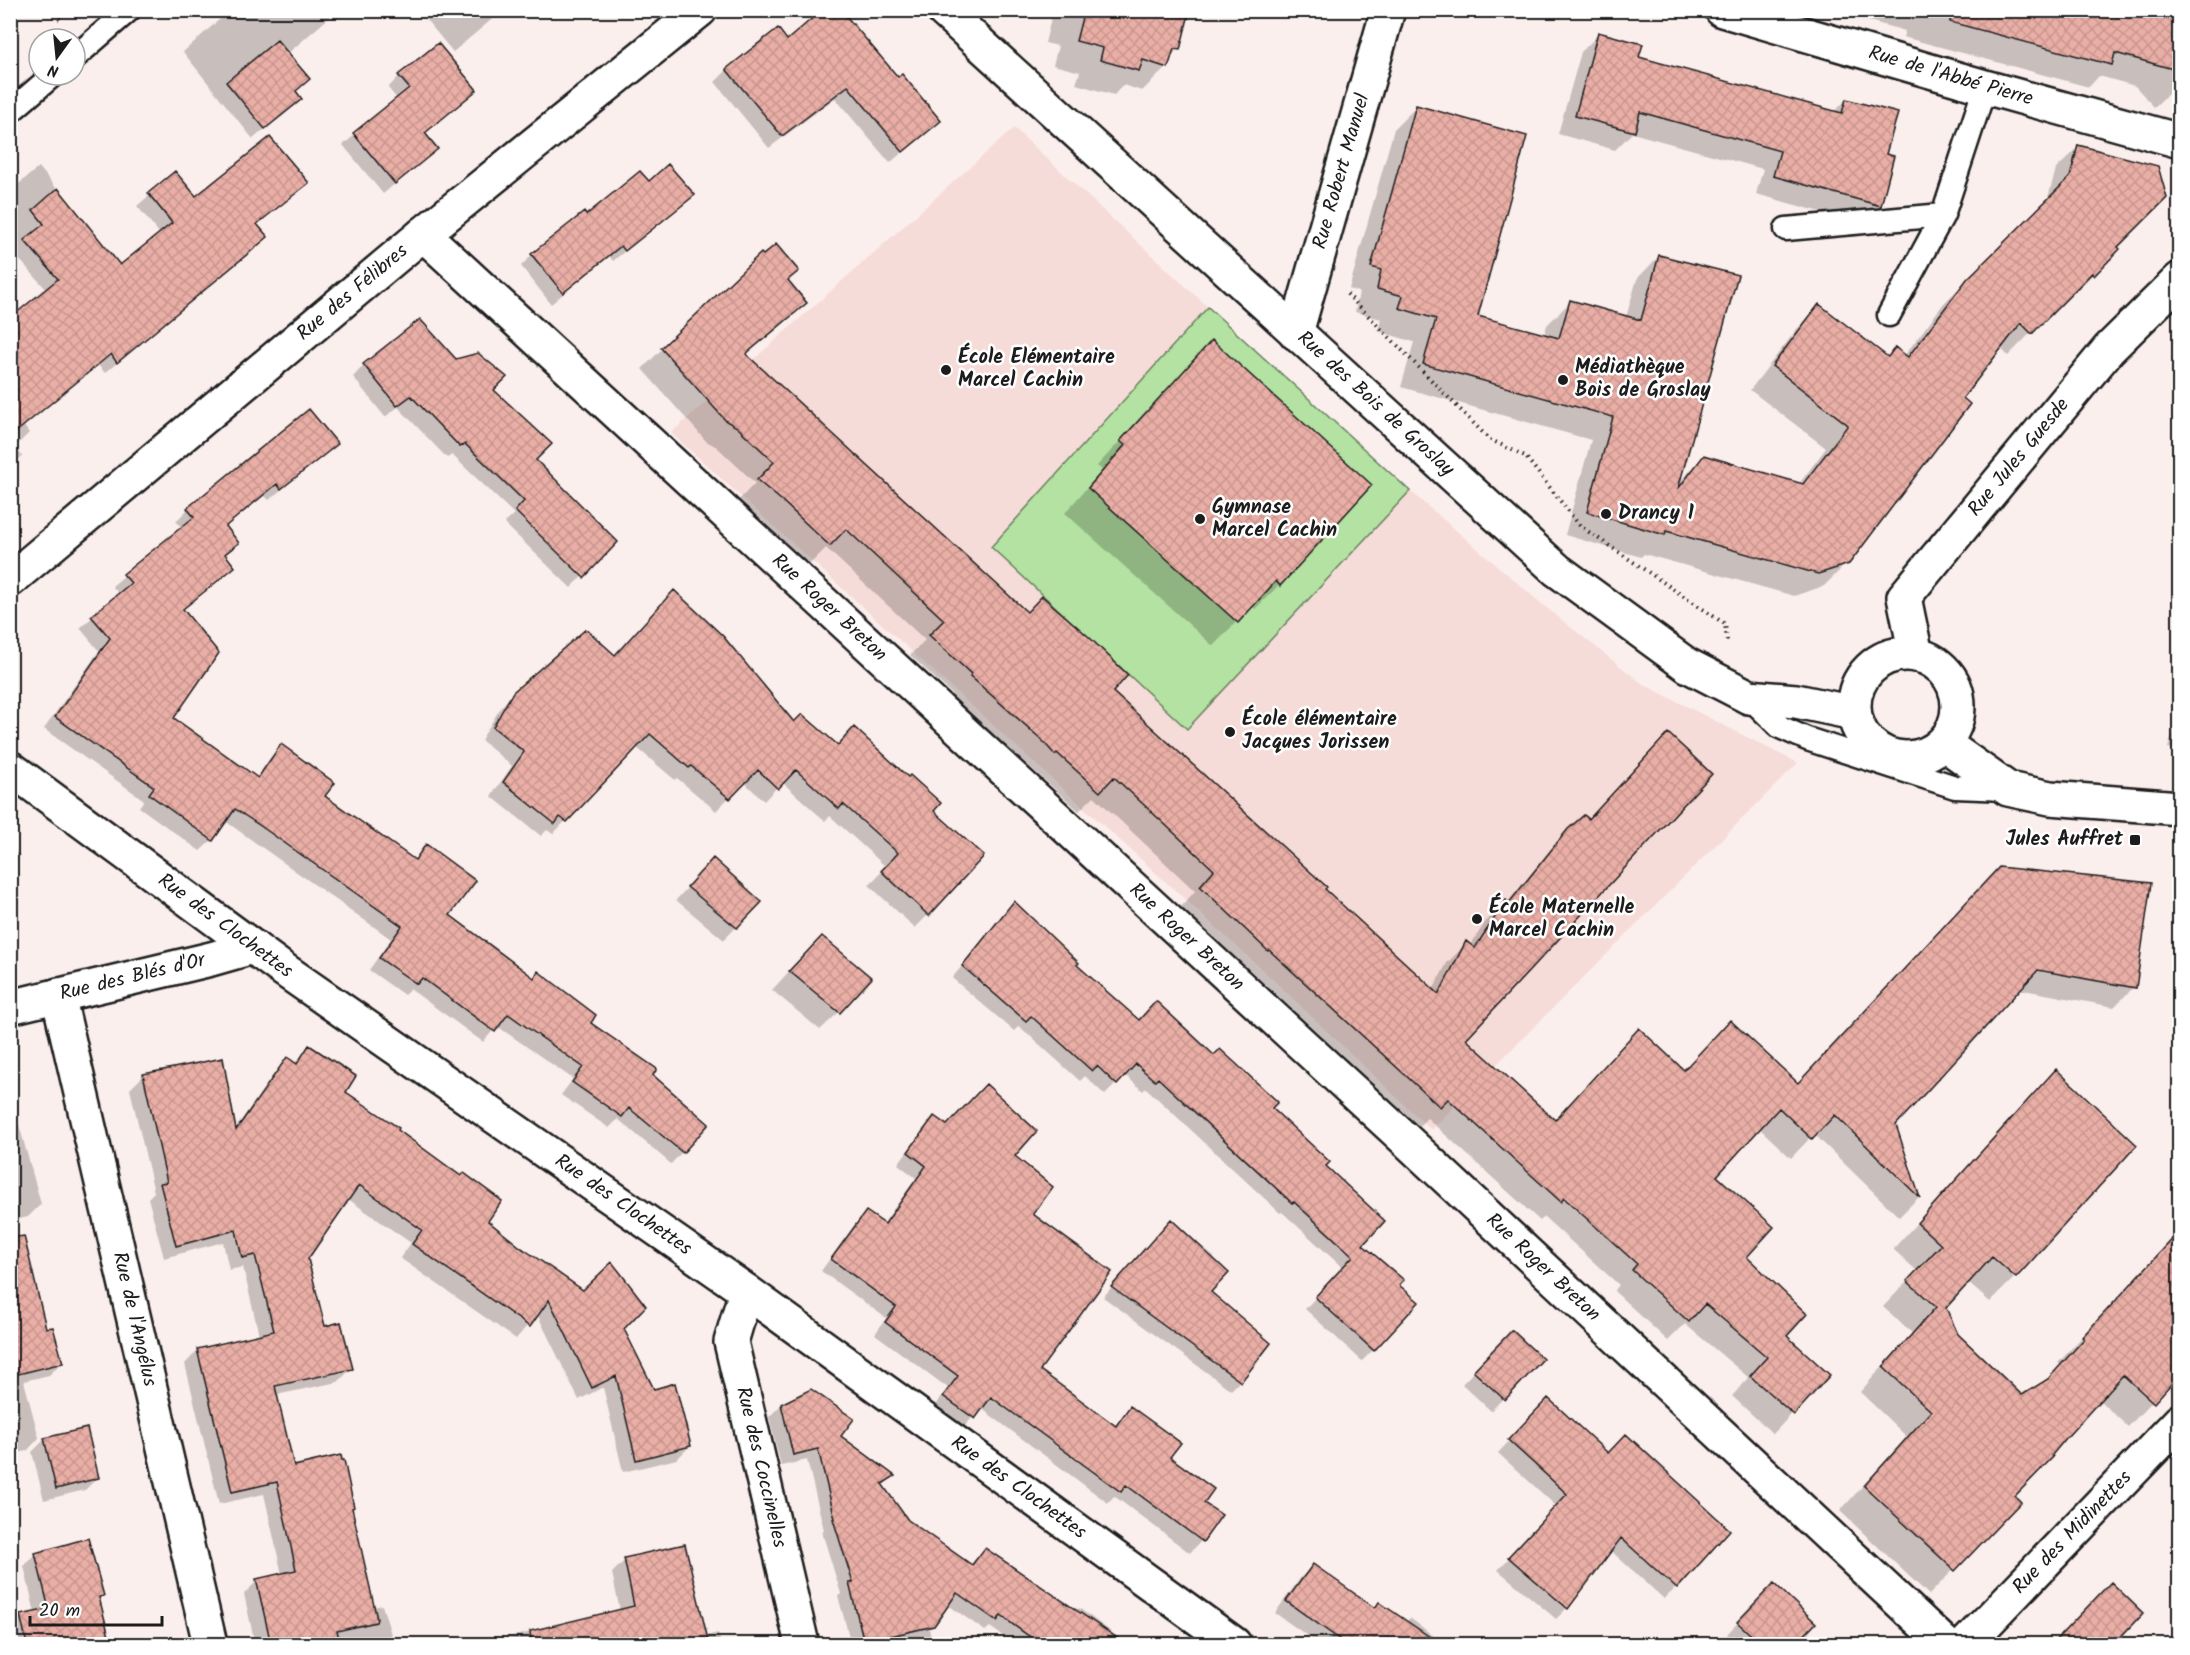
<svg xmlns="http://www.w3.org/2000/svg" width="2190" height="1655" font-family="Kalam,sans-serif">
	<defs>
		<pattern id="building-cross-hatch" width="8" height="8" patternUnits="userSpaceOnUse" patternTransform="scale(1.5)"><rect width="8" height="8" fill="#e9aea6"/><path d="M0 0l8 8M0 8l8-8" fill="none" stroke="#c7958e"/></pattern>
	</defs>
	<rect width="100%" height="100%" fill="#fbefed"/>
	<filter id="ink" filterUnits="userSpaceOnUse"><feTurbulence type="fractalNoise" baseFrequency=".0167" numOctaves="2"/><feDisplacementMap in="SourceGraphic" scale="12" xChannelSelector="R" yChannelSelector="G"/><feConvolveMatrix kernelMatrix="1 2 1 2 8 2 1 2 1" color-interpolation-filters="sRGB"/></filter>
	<g filter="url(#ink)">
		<path fill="#f6dcd8" d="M1014 128 1208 307 991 547 1187 729 1410 491 1549 610 1643 684 1798 763 1431 1130 1266 973 671 433Z"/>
		<path fill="#b3e2a2" stroke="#687f5f" stroke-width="1.5" d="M1208 307 1410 491 1187 729 991 547Z"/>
		<path fill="#0003" d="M230 10H338L287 54 295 92 300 99 253 139 183 52Z
			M418 10H503L453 52Z
			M1053 10H1189L1178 49 1169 58 1167 67 1142 91 1123 85 1114 95 1076 84 1080 72 1053 65 1058 46 1045 43Z
			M1808 10H2180V83L2154 107 2135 86 2099 76 2089 87 1903 37 1905 31 1833 11 1828 16Z
			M1599 34 1638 58 1834 112 1846 100 1885 155 1879 205 1861 223 1756 194 1763 169 1632 133 1615 150 1558 134 1581 52Z
			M787 42 898 80 938 121 890 163 835 98 769 148 715 82 727 70Z
			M399 76 475 90 424 134 436 149 383 194 343 145 397 99 388 88Z
			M1417 106 1476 317 1544 336 1547 325 1570 302 1626 317 1637 279 1659 256 1678 483 1704 457 1799 484 1826 448 1750 390 1797 329 1819 306 1887 358 1895 349 1904 356 1944 303 2047 201 2056 169 2079 147 2118 249 2070 297 2068 295 2008 356 2000 347 1961 398 1847 563 1824 586 1794 596 1644 554 1641 557 1565 535 1591 440 1401 387 1414 342 1378 331 1381 319 1355 312 1359 292 1349 289 1394 129Z
			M39 167 120 267 160 234 137 206 175 173 195 198 307 183 256 226 266 237 254 249 105 373 98 365 24 426 29 433 15 447 22 456 11 468 10 320 47 290 10 249V191Z
			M648 183 693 195 613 261 609 256 551 304 521 266 532 255 586 217Z
			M787 281 805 303 745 356 1433 990 1447 963 1467 943 1470 946 1486 921 1507 903 1549 851 1569 830 1588 820 1668 735 1464 1040 1554 1121 1683 1071 1730 1022 1797 1085 1999 868 2134 987 2114 1007 2018 989 1894 1125 1918 1198 1899 1217 1814 1134 1791 1158 1759 1128 1715 1176 1745 1257 1785 1336 1828 1375 1773 1434 1732 1396 1749 1378 1685 1324 1668 1341 1614 1291 1619 1285 1544 1217 1540 1221 1427 1118 1419 1126 1249 969 1247 970 1181 907 1195 891 1094 796 1079 811 951 696 952 694 910 655 925 640 826 548 809 565 761 519 738 501 755 483 717 447 706 441 642 369 662 349Z
			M1212 342 1370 485 1279 585 1255 609 1252 606 1213 646 1065 513 1102 470 1097 466Z
			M364 365 492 391 534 460 616 542 571 588 504 523 514 514 452 455 447 458 398 407 385 417 353 377Z
			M309 411 336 444 269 500 264 495 225 527 237 543 224 556 221 578 182 610 172 719 256 778 270 758 282 746 323 796 413 861 427 846 448 916 589 1023 651 1075 682 1152 671 1164 618 1119 609 1128 561 1095 573 1079 497 1026 483 1042 410 989 404 995 369 970 391 939 225 821 212 840 200 851 139 807 144 800 44 729 99 651 80 628 119 594 112 586 182 528 176 521 188 509Z
			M614 656 794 724 837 746 932 811 928 915 915 928 869 885 886 867 830 816 825 821 782 782 764 801 744 782 716 811 677 778 675 780 636 747 553 834 547 830 541 836 491 796 512 766 481 740 501 707 514 693Z
			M2180 709V772L2173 770 2179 751 2168 748Z
			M10 848 20 855 10 867Z
			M701 873 760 902 724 940 676 900Z
			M1014 903 1074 965 1138 1022 1270 1109 1324 1166 1361 1245 1397 1285 1373 1350 1362 1361 1305 1309 1343 1268 1282 1212 1280 1213 1146 1088 1143 1091 1125 1075 1105 1095 1085 1076 1080 1081 1019 1026 1014 1031 952 978Z
			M803 956 839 1012 820 1030 772 990Z
			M2180 990V1033L2173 1032Z
			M309 1047 344 1092 396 1130 486 1221 622 1329 653 1390 690 1446 677 1459 623 1472 603 1387 579 1400 537 1314 516 1339 400 1258 411 1243 348 1199 306 1259 324 1328 351 1369 338 1382 276 1395 293 1468 351 1509 373 1607 382 1605 394 1644H255L244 1594 257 1581 282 1575 264 1494 219 1504 185 1364 197 1351 259 1335 243 1267 229 1270 223 1242 164 1258 148 1198 154 1192 130 1089 143 1076 222 1059 235 1129 275 1072 288 1059 294 1064Z
			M2056 1071 2015 1277 1990 1302 1967 1282 1944 1308 1956 1335 2022 1397 2044 1383 2061 1365 2058 1363 2180 1231V1372L2128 1427 2099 1400 2013 1496 2019 1502 1929 1595 1840 1511 1907 1437 1860 1392 1912 1333 1883 1307 1917 1271 1893 1249Z
			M10 1092 41 1204 28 1217 10 1221Z
			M935 1118 946 1127 1013 1156 1030 1215 1038 1371 1114 1426 1130 1408 1202 1503 1220 1515 1201 1541 1190 1553 1114 1496 1108 1503 981 1408 962 1429 933 1408 948 1388 875 1334 886 1318 821 1271 855 1224 866 1212 883 1224 916 1178 898 1164 923 1129Z
			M1163 1230 1208 1292 1240 1381 1231 1390 1103 1297Z
			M10 1297 45 1330 61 1363 49 1375 24 1381 39 1438 27 1451 10 1455Z
			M1500 1344 1541 1359 1491 1411 1462 1384Z
			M781 1405 839 1437 893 1476 882 1487 910 1525 932 1644H851L838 1596 841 1594 822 1532 824 1530 807 1460 781 1466 769 1417Z
			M1537 1411 1608 1455 1676 1588 1664 1599 1610 1550 1567 1608 1556 1619 1498 1570 1556 1506 1498 1453Z
			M45 1439 97 1478 85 1490 44 1500 32 1452Z
			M985 1550 1075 1611 1079 1608 1127 1644H1014L990 1627 985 1631 944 1602 974 1560Z
			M36 1554 102 1596 99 1599 109 1644H12L10 1627 20 1617 35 1613 24 1566Z
			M625 1560 706 1636 718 1633 721 1644H480L620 1611 612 1573Z
			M1313 1566 1374 1609 1406 1622 1410 1618 1444 1644H1319L1275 1613 1301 1577Z
			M1763 1596 1807 1630 1822 1644H1738L1727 1634Z
			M2099 1596 2120 1636 2129 1644H2053Z"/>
		<path fill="url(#building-cross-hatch)" stroke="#1c1c1c" stroke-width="1.5" d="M822 10H841L898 77 902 74 941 121 903 152 848 86 782 136 726 69 778 28 787 40Z
			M1084 10H1190L1180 50 1174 49 1168 68 1143 60 1139 71 1100 60 1103 48 1076 41Z
			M1951 10H2180V71L2115 53 2112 65 1950 22Z
			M1598 32 1643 44 1639 57 1842 113 1846 99 1898 113 1886 154 1894 156 1881 206 1773 176 1780 151 1640 112 1635 132 1575 116Z
			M277 40 310 79 296 91 302 99 265 129 226 82Z
			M438 43 477 90 425 133 438 149 395 184 353 133 409 88 398 75Z
			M1416 105 1527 136 1478 316 1559 338 1570 300 1641 320 1659 255 1738 275 1678 489 1704 455 1803 484 1848 425 1772 366 1819 304 1888 357 1895 347 1908 357 1967 279 2070 177 2078 145 2158 166 2167 198 2118 247 2120 249 2094 276 2092 273 2032 334 2021 323 1963 398 1970 404 1849 564 1818 574 1666 531 1665 535 1587 512 1613 417 1423 364 1436 319 1399 308 1403 296 1377 289 1381 270 1371 267Z
			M270 137 309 183 257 224 268 237 117 363 111 354 10 437V318L58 279 24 240 44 224 33 210 58 188 120 265 172 223 148 193 175 171 196 196Z
			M668 164 695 195 625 251 621 246 563 293 531 254 584 212 586 215 640 171 649 181Z
			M776 244 799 271 788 280 807 303 746 354 1027 612 1042 596 1089 637 1128 675 1113 692 1327 887 1325 889 1439 994 1466 941 1475 948 1506 900 1509 903 1568 829 1584 815 1589 819 1668 733 1712 774 1466 1039 1555 1120 1639 1028 1684 1070 1730 1020 1798 1083 1999 867 2151 883 2136 988 2038 970 1896 1125 1920 1198 1835 1115 1812 1139 1779 1108 1717 1176 1774 1227 1747 1257 1807 1314 1787 1336 1830 1375 1794 1415 1750 1376 1767 1357 1705 1304 1689 1322 1632 1270 1637 1264 1564 1198 1561 1202 1448 1099 1440 1107 1269 950 1268 951 1200 886 1214 870 1114 777 1100 792 1057 753 1055 755 1042 740 970 676 971 674 929 635 944 620 846 529 830 546 781 500 757 480 774 462 737 427 726 421 661 348 761 253 763 255Z
			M420 319 456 359 478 353 507 377 494 390 552 444 536 460 618 542 584 578 515 511 524 501 465 444 460 447 411 396 397 406 363 364Z
			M1212 340 1372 485 1280 586 1276 581 1238 623 1088 488 1125 445 1120 441Z
			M309 409 338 444 281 489 277 484 226 526 239 543 225 554 235 567 183 609 219 653 174 718 258 778 281 744 335 783 325 796 415 860 426 844 476 881 450 915 534 978 538 971 596 1015 591 1023 657 1069 653 1075 709 1124 683 1153 629 1108 622 1117 572 1082 583 1067 508 1014 495 1032 422 978 417 984 379 958 402 926 262 827 235 809 213 841 149 794 154 787 55 717 110 638 91 616 131 583 123 574 194 517 187 508Z
			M674 590 723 636 794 722 802 714 838 745 854 727 908 777 910 775 941 803 934 811 984 856 929 916 881 871 898 853 843 804 839 809 796 770 778 789 758 770 730 799 691 766 689 768 650 734 567 822 560 817 555 824 503 782 524 752 493 727 513 692 586 629 615 655Z
			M713 858 762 902 737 928 687 887Z
			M1014 901 1079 963 1077 965 1139 1020 1156 1001 1214 1055 1220 1049 1278 1102 1272 1108 1330 1162 1326 1166 1385 1221 1363 1245 1404 1280 1399 1285 1419 1302 1374 1351 1315 1297 1353 1256 1294 1202 1292 1203 1158 1078 1155 1081 1136 1064 1117 1085 1097 1066 1092 1071 1031 1016 1026 1021 962 966Z
			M822 936 872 978 840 1013 789 971Z
			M309 1045 356 1076 346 1092 399 1128 398 1130 461 1176 464 1173 502 1201 488 1221 524 1250 522 1248 583 1290 612 1262 646 1306 624 1329 654 1389 675 1383 691 1446 636 1460 616 1376 592 1388 549 1300 530 1327 412 1244 422 1230 359 1185 308 1259 325 1326 341 1322 353 1369 275 1386 294 1466 341 1455 342 1460H344L354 1507 352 1508 377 1619 376 1622 337 1631 341 1644H271L256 1579 296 1570 277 1482 232 1492 197 1349 274 1331 255 1255 242 1258 236 1230 176 1246 160 1183 167 1182 143 1074 223 1058 236 1130 287 1057 297 1064Z
			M2056 1069 2137 1145 2016 1278 1992 1257 1946 1308 1958 1334 2022 1395 2048 1379 2084 1339 2082 1337 2180 1231V1374L2154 1403 2123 1375 2067 1437 2052 1455 2053 1457 2015 1496 2021 1502 1955 1571 1864 1486 1931 1411 1883 1367 1936 1307 1907 1281 1941 1245 1917 1223Z
			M986 1084 1037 1131 1015 1156 1053 1187 1033 1214 1112 1272 1040 1370 1116 1426 1130 1406 1181 1443 1170 1457 1214 1489 1204 1503 1222 1515 1203 1542 1126 1485 1121 1492 991 1397 975 1419 943 1396 958 1376 885 1322 896 1307 831 1259 866 1211 885 1224 926 1166 908 1152 934 1116 947 1125Z
			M1171 1219 1229 1273 1211 1292 1271 1343 1241 1382 1111 1287Z
			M24 1236 46 1328 53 1327 63 1363 10 1376V1238Z
			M1512 1330 1543 1359 1505 1400 1473 1371Z
			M811 1389 854 1419 841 1436 895 1476 882 1484 908 1520 972 1565 985 1548 1126 1644H1040L1001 1616 997 1621 957 1593 934 1626 864 1642 849 1583H853L833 1519H835L818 1449 793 1455 781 1404Z
			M1548 1398 1608 1453 1626 1434 1730 1530 1677 1589 1621 1538 1568 1609 1508 1557 1567 1494 1508 1440Z
			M87 1428 99 1478 56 1489 44 1438Z
			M88 1538 104 1596 99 1597 111 1644H27L20 1615 49 1609 35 1553Z
			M685 1544 709 1644H531L530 1631 634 1606 624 1558Z
			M1313 1564 1375 1608 1379 1602 1440 1644H1346L1286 1601Z
			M2111 1582 2143 1613 2114 1644H2052Z
			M1774 1583 1816 1623 1796 1644H1761L1737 1622Z"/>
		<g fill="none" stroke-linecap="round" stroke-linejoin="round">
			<g stroke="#1c1c1c" stroke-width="27">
				<path id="service" d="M75 57 129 10
					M10 112 53 75
					M1786 229 1943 215 1985 87
					M1889 315 1943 215
					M1749 697 1780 727 1807 739 1955 787 2007 789"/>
			</g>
			<g stroke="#1c1c1c" stroke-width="38">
				<g id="minor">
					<path id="s1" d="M1722 10 1985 87 2180 141"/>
					<path id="s2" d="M423 234 1407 1141 1945 1644"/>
					<path id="s3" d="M1296 333 1388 10"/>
					<path id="s4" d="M10 580 423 234 700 10"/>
					<path id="s5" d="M1916 655 1904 597 2109 349 2180 279"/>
					<path id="s6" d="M10 768 280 967 746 1291 1234 1644"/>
					<path id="s7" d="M58 995 210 1644"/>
					<path id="s8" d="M10 1007 211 959 253 947"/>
					<path id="s9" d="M746 1291 731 1342 802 1644"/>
					<path id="s10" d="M1966 1644 2180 1421"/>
				</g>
			</g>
			<g stroke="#1c1c1c" stroke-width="38">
				<g id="tertiary">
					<path id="s11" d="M943 10 1557 570 1687 665 1749 697 1796 701 1854 713"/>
					<circle cx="1906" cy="706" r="52"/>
					<path d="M1943 743 2008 789 2050 798 2180 808"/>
				</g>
			</g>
			<path stroke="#1c1c1c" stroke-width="4" stroke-dasharray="1.5 4.5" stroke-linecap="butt" d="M50 10 63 22
				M1347 294 1489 439 1525 456 1580 526 1725 624 1727 641"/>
			<use href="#service" stroke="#fff" stroke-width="22"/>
			<use href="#minor" stroke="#fff" stroke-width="33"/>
			<use href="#tertiary" stroke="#fff" stroke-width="33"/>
		</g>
	</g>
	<g fill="#1c1c1c" stroke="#fff" stroke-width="2">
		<circle cx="946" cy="370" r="6"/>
		<circle cx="1563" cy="380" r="6"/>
		<circle cx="1606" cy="514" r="6"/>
		<circle cx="1200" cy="519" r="6"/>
		<circle cx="1230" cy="732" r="6"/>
		<rect x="2129" y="834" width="12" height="12" rx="3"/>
		<circle cx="1477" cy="919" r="6"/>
	</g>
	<g text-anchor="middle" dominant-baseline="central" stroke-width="5" stroke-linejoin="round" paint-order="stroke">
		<g font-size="20" fill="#1c1c1c" stroke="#fff">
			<text stroke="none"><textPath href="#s1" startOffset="238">Rue de l'Abbé Pierre</textPath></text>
			<text stroke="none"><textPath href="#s3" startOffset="168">Rue Robert Manuel</textPath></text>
			<text stroke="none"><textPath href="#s4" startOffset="447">Rue des Félibres</textPath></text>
			<text stroke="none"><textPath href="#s11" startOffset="585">Rue des Bois de Groslay</textPath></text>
			<text stroke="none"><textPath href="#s5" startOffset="240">Rue Jules Guesde</textPath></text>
			<text stroke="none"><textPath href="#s2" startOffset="552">Rue Roger Breton</textPath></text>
			<text stroke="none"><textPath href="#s6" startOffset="267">Rue des Clochettes</textPath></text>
			<text stroke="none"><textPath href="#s2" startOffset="1038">Rue Roger Breton</textPath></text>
			<text stroke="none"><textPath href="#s8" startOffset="126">Rue des Blés d'Or</textPath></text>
			<text stroke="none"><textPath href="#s6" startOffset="753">Rue des Clochettes</textPath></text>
			<text stroke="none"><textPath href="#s2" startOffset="1524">Rue Roger Breton</textPath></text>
			<text stroke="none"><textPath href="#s7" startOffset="333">Rue de l'Angélus</textPath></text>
			<text stroke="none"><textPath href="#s9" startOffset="182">Rue des Coccinelles</textPath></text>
			<text stroke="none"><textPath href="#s6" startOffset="1239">Rue des Clochettes</textPath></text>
			<text stroke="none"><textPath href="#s10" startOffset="154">Rue des Midinettes</textPath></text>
		</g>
		<g font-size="20" font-weight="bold" fill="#1c1c1c" stroke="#fff" text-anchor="start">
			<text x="958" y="358">École Elémentaire<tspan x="958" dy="23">Marcel Cachin</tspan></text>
			<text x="1575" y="368">Médiathèque<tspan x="1575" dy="23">Bois de Groslay</tspan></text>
			<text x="1212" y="508">Gymnase<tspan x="1212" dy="23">Marcel Cachin</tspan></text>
			<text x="1618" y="514">Drancy 1</text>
			<text x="1242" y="720">École élémentaire<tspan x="1242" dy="23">Jacques Jorissen</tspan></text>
			<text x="2123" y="840" text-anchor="end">Jules Auffret</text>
			<text x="1489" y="908">École Maternelle<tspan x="1489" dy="23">Marcel Cachin</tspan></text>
		</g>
	</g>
	<rect width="2190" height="1655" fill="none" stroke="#fff" stroke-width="36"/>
	<rect x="18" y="18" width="2154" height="1619" fill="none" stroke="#1c1c1c" stroke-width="2" filter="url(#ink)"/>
	<g transform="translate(57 57) rotate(195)"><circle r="28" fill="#ffffff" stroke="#a4a4a4" stroke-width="1.5"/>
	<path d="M0-4.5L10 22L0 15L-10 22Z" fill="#1c1c1c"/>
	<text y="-9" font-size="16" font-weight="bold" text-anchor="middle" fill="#1c1c1c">N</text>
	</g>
	<path d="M30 1616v9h132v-9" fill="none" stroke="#1c1c1c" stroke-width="3"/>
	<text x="39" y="1616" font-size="18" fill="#1c1c1c" stroke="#ffffff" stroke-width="4.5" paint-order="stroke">20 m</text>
</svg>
